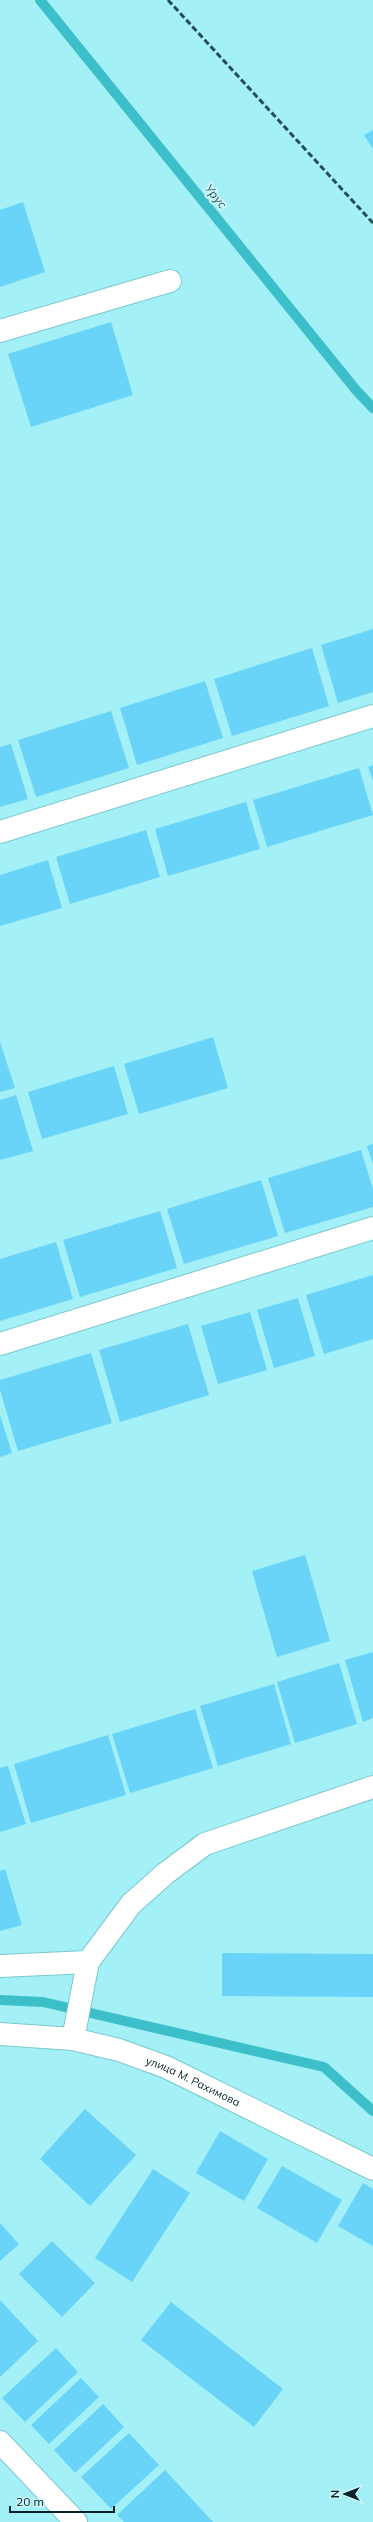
<svg xmlns="http://www.w3.org/2000/svg" width="373" height="2522" font-family="Mulish,sans-serif">
	<rect width="100%" height="100%" fill="#a3f0f7"/>
	<g fill="none" stroke-linecap="round" stroke-linejoin="round">
		<path stroke="#3dbfca" stroke-width="10" d="M40 0 356 390 373 408
			M0 2000 43 2002 324 2067 373 2111"/>
	</g>
	<path fill="#69d4f8" d="M373 130V149L364 135Z
		M23 202 45 272 0 287V210Z
		M111 322 133 395 31 427 8 354Z
		M373 629V692L338 703 321 645Z
		M312 648 329 706 232 736 214 679Z
		M205 681 223 738 137 765 120 708Z
		M111 711 129 768 36 797 18 740Z
		M11 744 28 799 0 807V747Z
		M373 765V781L368 767Z
		M359 768 373 815 267 847 253 800Z
		M246 802 260 849 168 876 155 829Z
		M146 830 160 877 70 904 56 857Z
		M48 860 62 908 0 926V875Z
		M213 1037 228 1088 139 1114 124 1064Z
		M0 1042 15 1088 0 1092Z
		M114 1066 128 1114 42 1139 28 1092Z
		M16 1095 33 1151 0 1160V1100Z
		M373 1144V1164L367 1146Z
		M361 1150 373 1189V1207L285 1233 268 1178Z
		M261 1180 278 1236 184 1264 167 1209Z
		M160 1211 177 1268 80 1297 63 1240Z
		M56 1242 73 1299 0 1321V1259Z
		M373 1275V1339L324 1354 306 1295Z
		M298 1298 315 1356 274 1368 257 1310Z
		M250 1312 267 1370 218 1384 201 1326Z
		M188 1324 209 1395 120 1422 99 1350Z
		M91 1353 112 1423 18 1451 0 1390V1380Z
		M0 1415 12 1453 0 1457Z
		M305 1555 330 1641 277 1657 252 1571Z
		M373 1652V1718L363 1722 345 1660Z
		M339 1663 357 1724 295 1743 277 1682Z
		M274 1684 291 1744 218 1766 200 1706Z
		M195 1709 213 1768 130 1793 112 1734Z
		M108 1735 126 1795 31 1823 14 1764Z
		M8 1766 26 1824 0 1832V1768Z
		M5 1869 22 1925 0 1931V1871Z
		M222 1953 373 1954V1997L222 1996Z
		M85 2109 136 2155 90 2206 40 2159Z
		M220 2131 268 2159 244 2201 196 2173Z
		M282 2166 342 2200 317 2243 257 2208Z
		M153 2169 190 2193 132 2282 95 2258Z
		M363 2183 373 2189V2246L338 2226Z
		M0 2223 19 2244 0 2261Z
		M52 2241 95 2283 62 2317 19 2274Z
		M0 2300 38 2341 0 2377Z
		M171 2302 283 2389 254 2427 141 2340Z
		M56 2348 78 2372 25 2422 2 2398Z
		M81 2378 99 2397 49 2444 31 2425Z
		M103 2404 124 2427 75 2473 54 2450Z
		M129 2433 159 2465 111 2509 81 2477Z
		M165 2470 213 2522H124L117 2515Z"/>
	<g fill="none" stroke-linecap="round" stroke-linejoin="round">
		<g stroke="#7cc8ce" stroke-width="24">
			<g id="minor">
				<path d="M0 331 170 281"/>
				<path d="M0 832 373 716"/>
				<path d="M0 1344 373 1228"/>
				<path d="M0 1966 88 1962 131 1904 166 1873 205 1844 373 1787"/>
				<path id="s1" d="M0 2034 73 2039 119 2050 166 2067 373 2169"/>
				<path d="M73 2039 88 1962"/>
				<path d="M0 2442 76 2522"/>
			</g>
		</g>
		<use href="#minor" stroke="#fff" stroke-width="22"/>
		<path stroke="#254f53" stroke-width="3" stroke-dasharray="6 3" stroke-linecap="butt" d="M168 0 373 223"/>
	</g>
	<g text-anchor="middle" dominant-baseline="central" stroke-width="4" stroke-linejoin="round" paint-order="stroke">
		<g font-size="11" fill="#032326" stroke="#cbf7fb">
			<text stroke="none"><textPath href="#s1" startOffset="201">улица М. Рахимова</textPath></text>
		</g>
		<g font-size="12" font-style="italic" fill="#21575b" stroke="#cbf7fb">
			<text transform="translate(216 196) rotate(51)">Урус</text>
		</g>
	</g>
	<g transform="translate(345 2494) rotate(270)" stroke="#cbf7fb" stroke-width="3" paint-order="stroke">
	<path d="M0-3L7 15L0 10L-7 15Z" fill="#032326"/>
	<text y="-6" font-size="11" font-weight="bold" text-anchor="middle" fill="#032326">N</text>
	</g>
	<path d="M10 2506v6h104v-6" fill="none" stroke="#032326" stroke-width="2"/>
	<text x="16" y="2506" font-size="12" fill="#032326" stroke="#cbf7fb" stroke-width="3" paint-order="stroke">20 m</text>
</svg>
